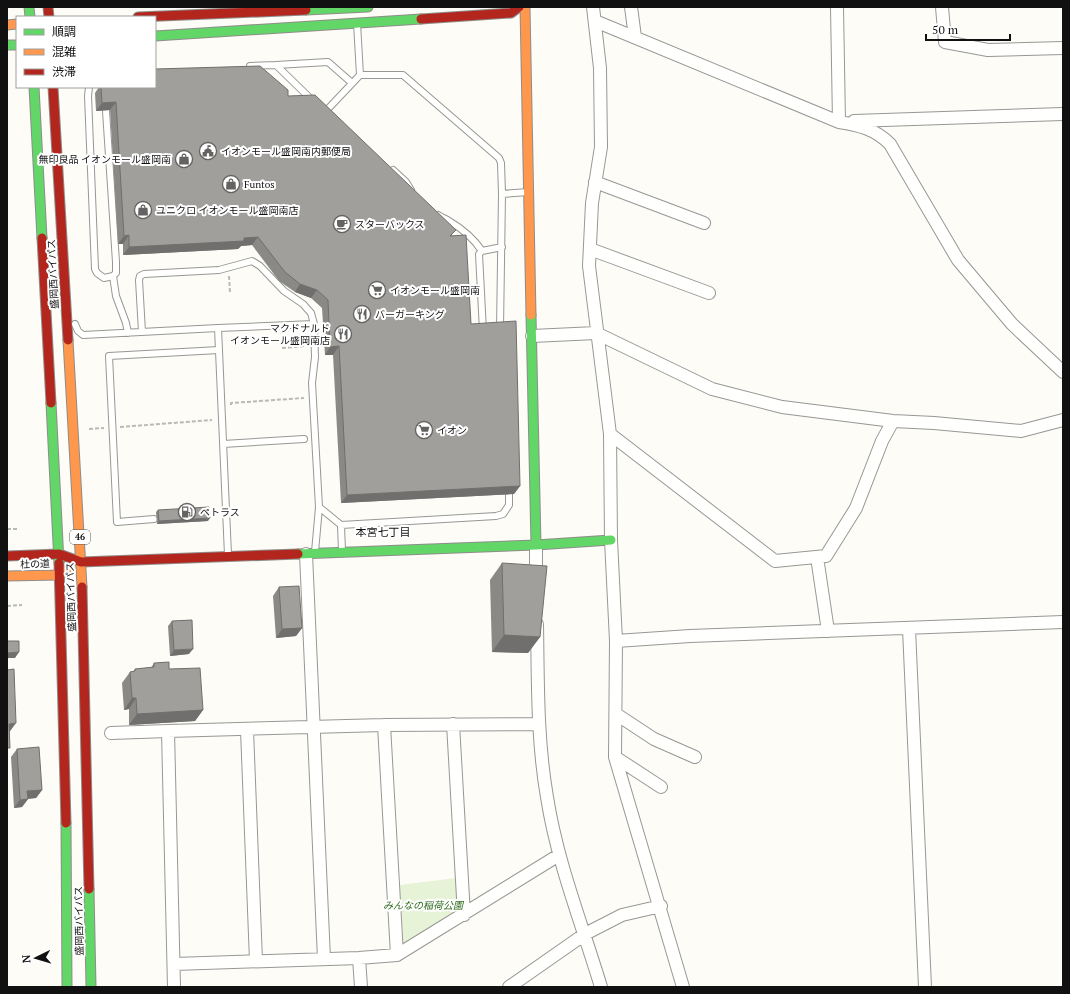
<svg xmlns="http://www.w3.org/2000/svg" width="1070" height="994" font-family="'PT Serif','Noto Sans JP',serif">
	<rect width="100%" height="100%" fill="#fdfcf7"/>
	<path fill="#e7f3d7" d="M456 878 459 908 406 944 403 943 400 885Z"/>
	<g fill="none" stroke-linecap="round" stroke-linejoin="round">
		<g stroke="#979795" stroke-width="8">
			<path id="lane" d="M357 23 360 75
				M276 65 328 62 352 83
				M250 66 276 65 313 101
				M89 87 88 96 95 269 97 273 104 278 113 276 116 273V262L106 111
				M326 113 325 112 360 75H403L499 158 501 163 502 194 500 329
				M393 170 406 182 411 190
				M502 194 528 192
				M438 215C442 218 445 218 449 221 461 228 474 239 482 251
				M113 276 116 296 126 323 128 333
				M75 324 78 331 83 335 218 328 228 555
				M218 328 314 324 315 357 312 383 319 507 315 552
				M483 331 479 254 482 251 502 247
				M142 332 139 280 140 276 144 274 219 270 252 261 260 266 284 291 303 304 311 313 314 324
				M223 444 304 439
				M319 507 341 525 342 551
				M154 519 117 522 109 356 219 350
				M341 525 496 516 503 514 509 505V486"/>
		</g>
		<g stroke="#979795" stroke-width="14">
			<path id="street" d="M593 7 600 68 601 147 592 203 589 266 610 434 611 540 616 641 615 757 683 987
				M631 7 635 37
				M837 7 839 122
				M942 7 945 42 988 50 1063 48
				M595 21 839 122C859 125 875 129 890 144L958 260 1012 324 1063 372
				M854 121 1063 114
				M595 182 704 223
				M590 249 709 293
				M532 336 596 333 712 389 782 407 893 421 934 423 1021 431 1063 420
				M610 434 775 561 826 556 856 508 882 441 893 421
				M306 554 324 959
				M817 557 828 631
				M536 582V545
				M537 624C538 682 537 740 547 797 557 862 582 924 601 987
				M909 629 925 987
				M616 641 690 636 1063 622
				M616 714 654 739 695 757
				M453 724 464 915
				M384 725 397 955
				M247 730 256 961
				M111 733 168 731
				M615 757 661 787
				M359 958 361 987
				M174 964 359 958 397 955 559 855
				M174 987 168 731 384 725 539 724
				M509 987 585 934 622 915 661 906"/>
		</g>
		<g stroke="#8e8d8b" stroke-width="11">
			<path id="fast" d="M29 7 30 17
				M306 10 368 7
				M155 36 421 19
				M7 45H17
				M34 87 42 238
				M531 315 536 545
				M51 403 59 563
				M298 554 536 545 611 540
				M66 823 67 987
				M89 889 91 987"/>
		</g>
		<g stroke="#8e8d8b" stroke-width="11">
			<path id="slow" d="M525 7 531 315
				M7 25 17 24
				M68 340 82 587
				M7 576 59 575 69 569"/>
		</g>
		<g stroke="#8e8d8b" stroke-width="11">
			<path id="jam" d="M48 7 49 17
				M138 17 306 10
				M421 19 511 13 519 7
				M53 87 68 340
				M42 238 51 403
				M7 556 59 554 81 562 298 554
				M59 563 66 823
				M82 587 89 889"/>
		</g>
		<path stroke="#b9b9b8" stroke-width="2" stroke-dasharray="4 2" stroke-linecap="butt" d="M229 276 230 293
			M282 348 305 346 304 341
			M231 405V403L304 398
			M120 427 212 420
			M89 429 104 428
			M7 529H18
			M7 606 22 605"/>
		<use href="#lane" stroke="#fffffe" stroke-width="6"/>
		<use href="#street" stroke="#fffffe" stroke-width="12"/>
		<use href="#fast" stroke="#63d668" stroke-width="9"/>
		<use href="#slow" stroke="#ff974d" stroke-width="9"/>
		<use href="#jam" stroke="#b3261e" stroke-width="9"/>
	</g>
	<path fill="#8a8986" d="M99 87H155L288 96 452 235 471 324 520 486 514 494 341 503 333 355H325L322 308 311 298 295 292 279 281 252 245 241 246 238 249 123 255V244H118L110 110 96 111 95 93Z
		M158 510 208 521 157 524 156 512Z
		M502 563 540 637 528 653 492 652 490 580Z
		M279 587 302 628 296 636 276 638 273 596Z
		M172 621 189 654 170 656 168 626Z
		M154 663 169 669 203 710 195 721 129 725V709L124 710 122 683 130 672H133L135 669 151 668Z
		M17 749 42 790 36 798 28 799 22 807 14 808 11 757Z"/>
	<path fill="#716f6d" d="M116 102 110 110 96 111 102 103Z
		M129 235 123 244H118L124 236Z
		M258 237 252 245 241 246 238 249 123 255 129 247Z
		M300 284 317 290 311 298 295 292Z
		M339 346 333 355H325L330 347Z
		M520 486 514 494 341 503 347 495Z
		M210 518 208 521 157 524 159 521Z
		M302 628 296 636 276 638 282 629Z
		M504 635 540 637 528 653 492 652Z
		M193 649 189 654 170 656 174 650Z
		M19 652 15 658H7V653Z
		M132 698H136L129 709 124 710Z
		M203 710 195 721 129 725 137 714Z
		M16 723 8 734 9 724Z
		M42 790 36 798 22 799 27 791Z
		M28 799 22 807 14 808 20 800Z"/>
	<path fill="#a19f9c" stroke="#716f6d" d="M260 66 288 90V96L315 95 456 230 450 236 466 235 471 324 516 321 520 486 347 495 339 346 330 347 328 300 317 290 300 284 285 272 258 237 244 238V241L129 247V235L124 236 116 102 102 103 101 87H155V69Z
		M209 507 210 518 159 521 158 510Z
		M502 563 547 566 540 637 504 635Z
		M299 586 302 628 282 629 279 587Z
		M192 620 193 649 174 650 172 621Z
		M7 641H19V652L7 653Z
		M169 662V669L200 668 203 710 137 714 136 698H132L130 672 135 671V669L154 667V663Z
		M14 669 16 723 9 724 10 748H7V670Z
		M39 747 42 790 27 791 28 799 20 800 17 749Z"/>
	<defs>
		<g id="civic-ring" transform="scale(0.9)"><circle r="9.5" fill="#fff" stroke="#646362" stroke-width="1.5"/><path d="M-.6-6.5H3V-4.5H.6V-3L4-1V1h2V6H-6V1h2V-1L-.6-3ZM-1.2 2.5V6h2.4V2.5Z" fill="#646362"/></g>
		<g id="shop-ring" transform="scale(0.9)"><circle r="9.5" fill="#fff" stroke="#646362" stroke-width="1.5"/><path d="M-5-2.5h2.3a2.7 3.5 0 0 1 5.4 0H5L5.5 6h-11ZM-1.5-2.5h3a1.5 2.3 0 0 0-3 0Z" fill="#646362"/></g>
		<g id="cafe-ring" transform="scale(0.9)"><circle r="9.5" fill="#fff" stroke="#646362" stroke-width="1.5"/><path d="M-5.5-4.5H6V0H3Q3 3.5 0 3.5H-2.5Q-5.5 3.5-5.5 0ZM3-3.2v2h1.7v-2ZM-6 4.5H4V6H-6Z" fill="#646362"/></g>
		<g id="supermarket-ring" transform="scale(0.9)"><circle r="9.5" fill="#fff" stroke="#646362" stroke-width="1.5"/><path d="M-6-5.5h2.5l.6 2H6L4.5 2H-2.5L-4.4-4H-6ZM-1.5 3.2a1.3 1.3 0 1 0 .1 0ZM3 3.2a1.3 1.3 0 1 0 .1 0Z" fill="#646362"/></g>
		<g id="restaurant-ring" transform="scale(0.9)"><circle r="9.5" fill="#fff" stroke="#646362" stroke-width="1.5"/><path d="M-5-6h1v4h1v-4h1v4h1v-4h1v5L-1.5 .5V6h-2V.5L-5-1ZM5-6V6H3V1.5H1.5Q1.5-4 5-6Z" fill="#646362"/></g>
		<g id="fuel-ring" transform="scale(0.9)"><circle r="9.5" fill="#fff" stroke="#646362" stroke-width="1.5"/><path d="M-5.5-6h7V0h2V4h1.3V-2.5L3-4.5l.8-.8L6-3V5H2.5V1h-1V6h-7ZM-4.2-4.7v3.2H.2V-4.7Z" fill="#646362"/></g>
	</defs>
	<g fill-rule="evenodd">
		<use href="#civic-ring" x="208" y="151"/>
		<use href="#shop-ring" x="184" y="159"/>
		<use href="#shop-ring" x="231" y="184"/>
		<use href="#shop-ring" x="143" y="210"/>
		<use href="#cafe-ring" x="342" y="224"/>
		<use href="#supermarket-ring" x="377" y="290"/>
		<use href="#restaurant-ring" x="362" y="314"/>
		<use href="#restaurant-ring" x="343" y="334"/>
		<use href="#supermarket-ring" x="424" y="430"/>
		<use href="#fuel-ring" x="187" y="512"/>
	</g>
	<g text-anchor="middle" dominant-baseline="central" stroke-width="4" stroke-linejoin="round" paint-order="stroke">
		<rect fill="#fff" stroke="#585858" stroke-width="1" x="70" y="530" width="20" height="14" rx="3"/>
		<g font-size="9" font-weight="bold" fill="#111">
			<text x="80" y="537">46</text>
		</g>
		<g font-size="10" fill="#111" stroke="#fff" text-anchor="start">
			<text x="221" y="151">イオンモール盛岡南内郵便局</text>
			<text x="171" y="159" text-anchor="end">無印良品 イオンモール盛岡南</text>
			<text x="244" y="184">Funtos</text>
			<text x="156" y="210">ユニクロ イオンモール盛岡南店</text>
			<text x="355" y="224">スターバックス</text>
			<text x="390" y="290">イオンモール盛岡南</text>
			<text x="375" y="314">バーガーキング</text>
			<text x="330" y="328" text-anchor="end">マクドナルド<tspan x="330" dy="12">イオンモール盛岡南店</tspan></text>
			<text x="437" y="430">イオン</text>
			<text x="200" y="512">ペトラス</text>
		</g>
		<g font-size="10" fill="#111" stroke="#fff">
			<text transform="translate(53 274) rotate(-93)">盛岡西バイパス</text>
			<text transform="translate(35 564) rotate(-2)">杜の道</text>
			<text transform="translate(71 597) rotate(-92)">盛岡西バイパス</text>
			<text transform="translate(79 921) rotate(-91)">盛岡西バイパス</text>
		</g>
		<g font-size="10" font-style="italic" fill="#2f6b1f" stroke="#fff">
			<text x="423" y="905">みんなの稲荷公園</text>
		</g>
		<g font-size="11" fill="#111" stroke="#fff">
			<text x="383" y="532">本宮七丁目</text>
		</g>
	</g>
	<rect width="1070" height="994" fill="none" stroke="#111111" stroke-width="16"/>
	<rect x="16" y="16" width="140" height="72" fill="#ffffff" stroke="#a0a0a0"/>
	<rect x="24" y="29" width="20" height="6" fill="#63d668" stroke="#a0a0a0"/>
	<text x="52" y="36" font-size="12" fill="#111111">順調</text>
	<rect x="24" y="49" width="20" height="6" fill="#ff974d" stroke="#a0a0a0"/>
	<text x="52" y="56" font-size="12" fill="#111111">混雑</text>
	<rect x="24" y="69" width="20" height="6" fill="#b3261e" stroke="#a0a0a0"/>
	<text x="52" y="76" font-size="12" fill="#111111">渋滞</text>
	<g transform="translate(36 958) rotate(265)" stroke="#ffffff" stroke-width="3" paint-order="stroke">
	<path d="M0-3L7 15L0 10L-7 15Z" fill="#111111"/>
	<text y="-6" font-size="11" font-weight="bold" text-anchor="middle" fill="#111111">N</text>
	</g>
	<path d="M926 34v6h84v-6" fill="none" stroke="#111111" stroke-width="2"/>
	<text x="932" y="34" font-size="12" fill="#111111" stroke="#ffffff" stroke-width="3" paint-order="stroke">50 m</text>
</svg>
